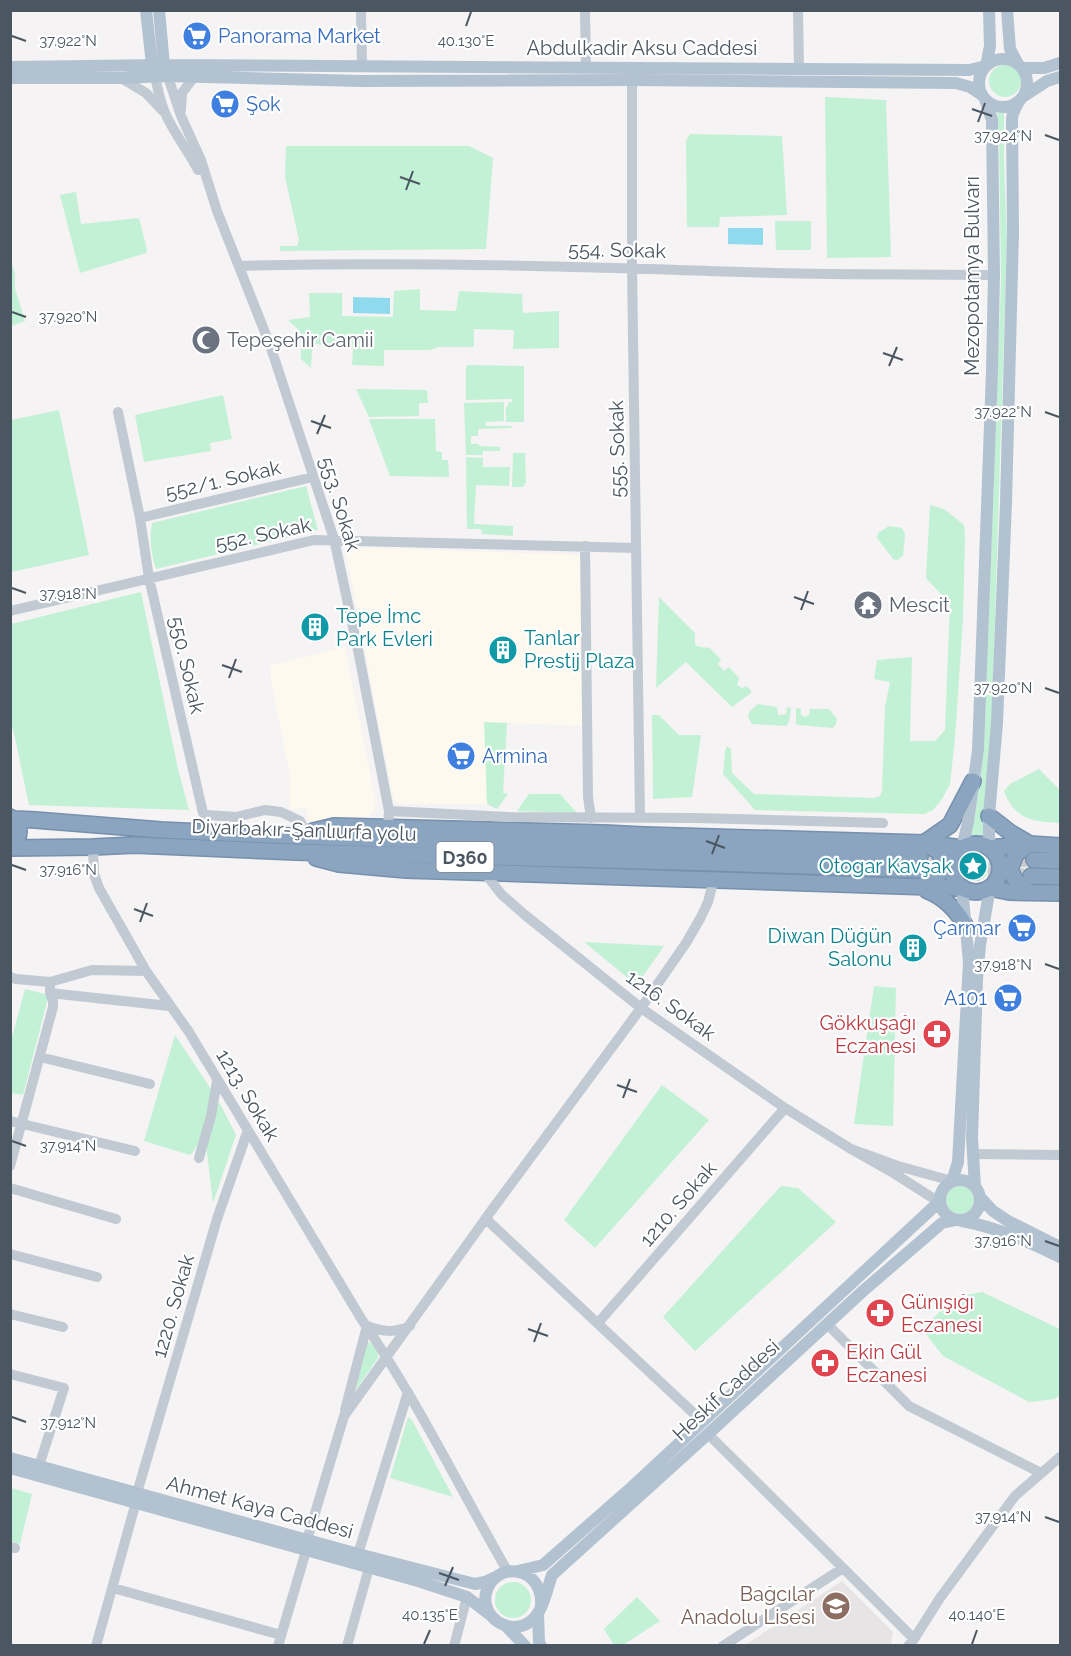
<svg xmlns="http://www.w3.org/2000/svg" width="1071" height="1656" font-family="Raleway,sans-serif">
	<rect width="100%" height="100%" fill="#f5f3f3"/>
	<path fill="#fdf9ef" d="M345 547 581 555 583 726 485 722 487 804H399L393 798Z
		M345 647 376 805 366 823 309 821 306 808 290 809V777L271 681V665Z"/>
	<path fill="#e6e4e5" d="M842 1581 893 1632 891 1645H745Z"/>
	<path fill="#c3f1d5" d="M989 81a16 16 0 1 1 32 0a16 16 0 1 1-32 0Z
		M825 97 886 100 891 257 827 258Z
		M997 113H1004V160L1007 240 991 744 985 840 967 839 974 822 984 750 1001 280 999 136Z
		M690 134 782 136 787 215 720 217 719 227H687L686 141Z
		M286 146H469L493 158 486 249 280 251V246H297L299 240 285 177Z
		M76 192 81 224 139 218 147 250 146 253 80 273 60 195Z
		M775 221H811V250H776Z
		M10 265H12L15 273V288L25 321 11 326Z
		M420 289V310L456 311 459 291 522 294 523 313 559 311V348L513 349 514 330 474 329V347H438L430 350H384V366L352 365 353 348 316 344 312 351 311 368 301 359 300 331 288 320 310 317 309 293H342V316L393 317 394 291Z
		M468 365 524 366V422H506V407H508V402H512V399L466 400V366Z
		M356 389 427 390 428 403H419V416L369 417Z
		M223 395 232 439 210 443 211 451 144 462 135 415Z
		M504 402V421L486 422 485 426H511L512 428 478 429V436H471V444H479V446L500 447V451H483V455H466L464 403Z
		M59 410 89 555 11 572V420Z
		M369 419H435L436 451 442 452V460H448L449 477 390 476Z
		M513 453H525L526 482 523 487H512Z
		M466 457 483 458V467H510L509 486 476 485 474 524 513 526V536L482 534 481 529H467Z
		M306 486 318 530 156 569C151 553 149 539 152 523Z
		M930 505 944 509 964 525 965 537 963 619 955 738 950 784 942 799 933 810 924 814 755 810 723 774 725 751 727 746 731 749 732 773 754 794 874 798 880 796 882 791 885 707 890 682 874 679 877 660 912 657 910 741H935L945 730 950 604 926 578Z
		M889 526 902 528 905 534 903 556 897 560 893 559 877 538 878 533Z
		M141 592 178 769 189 810 29 805 14 733 11 724V624Z
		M659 597 695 633V645L700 647 710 648 721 660 718 664 724 671 729 667 739 678 737 685 742 688 746 686 751 690V693L732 707 686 662 656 688Z
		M758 704 777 707 778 715 786 714 787 707 791 708 789 722 786 726 752 724 748 717 749 712Z
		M796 708 801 709V715L805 717 809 715 810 709H829L837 719 836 724 833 728 799 725 796 724Z
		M652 715H659L679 735H701L692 797 653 799Z
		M484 722 507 723 503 793 508 794 497 809 487 804Z
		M1039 769 1060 790V823C1032 821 1015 820 1004 791L1010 784Z
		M529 794H560L577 813 517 811Z
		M961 867a14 14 0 1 1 28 0a14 14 0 1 1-28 0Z
		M584 942 664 946 639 982 634 983Z
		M874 986 896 988 893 1126 854 1124Z
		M25 989 45 994 48 998 23 1095 11 1093V1041Z
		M175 1035 211 1089C208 1106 204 1144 190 1155L144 1141Z
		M662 1085 709 1120 595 1248 564 1220Z
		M219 1102 236 1135 213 1203 206 1144Z
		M942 1201a17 17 0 1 1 34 0a17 17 0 1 1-34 0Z
		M781 1186 798 1188 836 1222 695 1351 663 1317Z
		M982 1292 1060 1329V1395L1055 1399 1029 1402 943 1356 922 1329 955 1297Z
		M367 1342C374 1342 379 1352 378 1358L355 1391Z
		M408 1417 412 1420 453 1497 390 1478Z
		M11 1488 32 1494 20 1544 11 1541Z
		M495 1600a18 18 0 1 1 36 0a18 18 0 1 1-36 0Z
		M637 1597 660 1621 623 1645H614L604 1629Z"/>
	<path fill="#90daee" d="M728 228H763V245L728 244Z
		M353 297 390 298V314L353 313Z"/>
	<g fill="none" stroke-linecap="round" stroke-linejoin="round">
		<path stroke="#caccce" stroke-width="15" stroke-dasharray="15 8" stroke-linecap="butt" d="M920 856 1034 860
			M919 870 1024 876"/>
		<g stroke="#7690ad" stroke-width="18">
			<path id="highway" d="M989 816 1011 833 1030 844
				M10 817C22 825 22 838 10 846
				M15 819 35 820 161 830 291 836 920 856
				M313 831 334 826 604 833 644 835 924 843 962 848
				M952 868a24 24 0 1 1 48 0a24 24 0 1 1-48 0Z
				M10 848 93 847 135 845 296 852 716 863 919 870
				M989 848 1030 844 1060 846
				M316 858 339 864 406 870 962 888
				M1034 860 1060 861
				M1031 876 1060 877
				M920 887 936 879 942 869V859L938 851 924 843 950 825 973 781
				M990 888 1009 892 1060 893
				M926 890C944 897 957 910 966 927
				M1029 892C1019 885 1014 880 1010 869L1016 854 1030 844"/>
		</g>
		<path stroke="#c1cad2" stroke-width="10" d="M361 10 362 67
			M585 10 586 68
			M798 10 799 68
			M165 68 181 116 201 160 217 211 270 345 334 539 358 650 389 811 388 827
			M154 71C157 86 160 103 167 117 176 136 189 152 198 170
			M121 78 146 93 163 111
			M632 80V267L640 818
			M181 110 182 93 194 77
			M239 266C417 261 597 267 775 273 848 275 921 274 994 275
			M118 412 140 518 149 578 203 813 207 815 236 817 265 810 281 812 300 821 306 833
			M140 518 313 477
			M585 546 588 797 591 818
			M10 611 314 540 636 548
			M389 811 508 817 696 818 883 823
			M93 847 94 874 99 888 146 971 189 1032 362 1320C417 1400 459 1487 508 1572
			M484 872 502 895 525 915 641 1008 785 1108 851 1149
			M10 977 16 979 50 982 92 970 146 971
			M50 993 169 1006
			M40 1057 150 1084
			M10 1121 135 1151
			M973 1154 1060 1155
			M199 1158 211 1116 217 1081
			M10 1166 53 1007V1001L50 993V982
			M10 1188 116 1219
			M939 1202 895 1174 851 1149 898 1166 952 1181
			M486 1219 703 1422
			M10 1254 97 1277
			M10 1314 63 1327
			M598 1323 785 1108
			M827 1324 909 1406 1041 1473
			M10 1374 64 1388 37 1472
			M345 1410 367 1326C383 1332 394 1333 410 1326
			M708 1434 843 1568 914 1639
			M137 1493 217 1219 248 1130
			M307 1540 344 1416 494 1207 641 1008 686 943 701 917 708 902 714 879
			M10 1547 15 1548
			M358 1554 408 1392
			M113 1588 281 1635
			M96 1646 136 1502
			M278 1646 306 1551
			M347 1646 369 1568
			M454 1646 467 1597
			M723 1646 843 1568
			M908 1646 914 1639 940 1598 1015 1496 1060 1457"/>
		<path stroke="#b3c2d1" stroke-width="12" d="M146 10 152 65
			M159 10 164 65
			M1007 10 1010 49 1018 64
			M979 83a24 24 0 1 1 48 0a24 24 0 1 1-48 0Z
			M10 67 164 65 969 70 986 66 990 46 989 10
			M1022 68H1044L1060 63
			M10 78H121L166 76 360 81 632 80 956 83 970 87 982 95
			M1024 96 1047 81 1060 77
			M962 848 968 822 978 750 980 697 992 371 994 275 992 120 985 99
			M989 848V816L997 723 1006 503 1013 232 1012 119 1013 113 1019 101
			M940 1200a20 20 0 1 1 40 0a20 20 0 1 1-40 0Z
			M952 1181 958 1162 969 962 962 888
			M975 1186 972 1138 977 980 980 945 990 888
			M980 1197 993 1211 1008 1221 1060 1247
			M962 1221C999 1228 1027 1241 1060 1257
			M10 1458 358 1554 475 1584 485 1582 496 1577
			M10 1468 418 1581 467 1597 489 1614
			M518 1571 543 1565 632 1487 939 1202
			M541 1606C544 1566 495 1559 486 1593 480 1618 511 1637 531 1621 543 1612 547 1589 552 1575L708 1434 863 1291 942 1223 956 1220
			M538 1614 539 1642 541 1646
			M506 1626 525 1646"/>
		<use href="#highway" stroke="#8ba5c1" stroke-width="15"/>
	</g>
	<path fill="none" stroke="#4a5661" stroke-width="2" d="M466 26 471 12M12 36 26 41M972 109 992 116M978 122 985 103M1045 135 1059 140M400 177 420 184M406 190 413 171M12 312 26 317M883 353 903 360M889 366 897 347M1045 412 1059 417M311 421 331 428M317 434 325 415M12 588 26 593M794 597 814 604M801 610 808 591M222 665 242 672M229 678 236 659M1045 688 1059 693M706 841 725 848M712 854 719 835M12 865 26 870M134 909 153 916M140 922 147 903M1045 964 1059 969M617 1085 637 1092M623 1098 630 1079M12 1141 26 1146M1045 1241 1059 1246M528 1329 548 1336M534 1342 541 1323M12 1417 26 1422M1045 1517 1059 1522M439 1573 459 1580M445 1586 453 1567M424 1644 430 1630M972 1644 977 1630"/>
	<defs>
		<g id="supermarket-disc" transform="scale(1.5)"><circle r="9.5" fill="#3f7fe0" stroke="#fff"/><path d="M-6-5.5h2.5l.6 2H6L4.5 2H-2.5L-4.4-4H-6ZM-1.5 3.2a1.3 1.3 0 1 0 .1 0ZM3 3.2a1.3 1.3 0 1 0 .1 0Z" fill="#fff"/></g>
		<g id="mosque-disc" transform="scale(1.5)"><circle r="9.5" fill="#6b7280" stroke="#fff"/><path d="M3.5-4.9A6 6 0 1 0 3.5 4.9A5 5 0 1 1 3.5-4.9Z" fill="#fff"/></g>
		<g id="temple-disc" transform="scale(1.5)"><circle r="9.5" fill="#6b7280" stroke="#fff"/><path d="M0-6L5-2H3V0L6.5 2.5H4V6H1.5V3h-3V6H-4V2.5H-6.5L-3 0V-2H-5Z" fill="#fff"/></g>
		<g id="building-disc" transform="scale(1.5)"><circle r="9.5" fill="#0f9aa8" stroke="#fff"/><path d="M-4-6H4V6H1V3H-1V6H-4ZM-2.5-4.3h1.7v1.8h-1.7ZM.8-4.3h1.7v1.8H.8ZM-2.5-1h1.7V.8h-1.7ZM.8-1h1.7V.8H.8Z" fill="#fff"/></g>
		<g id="sight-disc" transform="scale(1.5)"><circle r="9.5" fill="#0f9aa8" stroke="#fff"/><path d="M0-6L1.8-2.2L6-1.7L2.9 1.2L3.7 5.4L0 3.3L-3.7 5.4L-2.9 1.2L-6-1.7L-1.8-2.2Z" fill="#fff"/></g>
		<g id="pharmacy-disc" transform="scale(1.5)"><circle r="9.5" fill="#e0444e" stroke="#fff"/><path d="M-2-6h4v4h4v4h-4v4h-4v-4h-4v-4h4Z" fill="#fff"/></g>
		<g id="school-disc" transform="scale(1.5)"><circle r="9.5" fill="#8d6e63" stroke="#fff"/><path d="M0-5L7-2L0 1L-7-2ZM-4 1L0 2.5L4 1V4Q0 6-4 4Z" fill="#fff"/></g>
	</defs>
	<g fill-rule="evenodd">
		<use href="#supermarket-disc" x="197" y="36"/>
		<use href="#supermarket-disc" x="225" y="104"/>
		<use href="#mosque-disc" x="206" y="340"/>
		<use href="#temple-disc" x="868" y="605"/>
		<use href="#building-disc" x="315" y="627"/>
		<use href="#building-disc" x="503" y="650"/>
		<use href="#supermarket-disc" x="461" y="756"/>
		<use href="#sight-disc" x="973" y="866"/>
		<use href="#supermarket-disc" x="1022" y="928"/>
		<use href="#building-disc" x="913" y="948"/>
		<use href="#supermarket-disc" x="1008" y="998"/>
		<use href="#pharmacy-disc" x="937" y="1034"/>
		<use href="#pharmacy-disc" x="880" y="1313"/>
		<use href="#pharmacy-disc" x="825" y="1363"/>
		<use href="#school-disc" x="836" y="1606"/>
	</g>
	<g text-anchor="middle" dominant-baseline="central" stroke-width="4.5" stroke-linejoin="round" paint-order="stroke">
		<rect fill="#fff" stroke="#808990" stroke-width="1.5" x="436.5" y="842" width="57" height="30" rx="4.5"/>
		<g font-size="18" font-weight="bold" fill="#4a5661">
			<text x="465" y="857">D360</text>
		</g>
		<g font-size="20" fill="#366cbe" stroke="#fff" text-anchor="start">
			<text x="218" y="36">Panorama Market</text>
			<text x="246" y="104">Şok</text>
			<text x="482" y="756">Armina</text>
			<text x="1001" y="928" text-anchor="end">Çarmar</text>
			<text x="987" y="998" text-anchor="end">A101</text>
		</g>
		<g font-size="20" fill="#4a5661" stroke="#fff">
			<text x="642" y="48">Abdulkadir Aksu Caddesi</text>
			<text transform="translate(617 250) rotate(1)">554. Sokak</text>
			<text transform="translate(972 276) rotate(-90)">Mezopotamya Bulvarı</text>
			<text transform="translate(617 449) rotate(-91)">555. Sokak</text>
			<text transform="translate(223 480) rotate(-13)">552/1. Sokak</text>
			<text transform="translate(340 504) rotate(73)">553. Sokak</text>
			<text transform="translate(263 534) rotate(-12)">552. Sokak</text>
			<text transform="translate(187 665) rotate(77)">550. Sokak</text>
			<text transform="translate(304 830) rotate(2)">Diyarbakır-Şanlıurfa yolu</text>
			<text transform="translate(671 1005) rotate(36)">1216. Sokak</text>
			<text transform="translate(248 1095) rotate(59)">1213. Sokak</text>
			<text transform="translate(678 1204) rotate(-49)">1210. Sokak</text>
			<text transform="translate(173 1306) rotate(-74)">1220. Sokak</text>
			<text transform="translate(726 1390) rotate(-43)">Heskif Caddesi</text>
			<text transform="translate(260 1507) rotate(15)">Ahmet Kaya Caddesi</text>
		</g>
		<g font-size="20" fill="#5b616d" stroke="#fff" text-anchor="start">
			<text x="227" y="340">Tepeşehir Camii</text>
			<text x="889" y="605">Mescit</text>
		</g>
		<g font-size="20" fill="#0d838f" stroke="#fff" text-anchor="start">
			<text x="336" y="616">Tepe İmc<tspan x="336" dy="23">Park Evleri</tspan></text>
			<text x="524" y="638">Tanlar<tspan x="524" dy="23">Prestij Plaza</tspan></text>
			<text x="952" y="866" text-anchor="end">Otogar Kavşak</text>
			<text x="892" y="936" text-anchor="end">Diwan Düğün<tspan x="892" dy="23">Salonu</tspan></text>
		</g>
		<g font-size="20" fill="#be3a42" stroke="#fff" text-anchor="start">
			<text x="916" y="1023" text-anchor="end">Gökkuşağı<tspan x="916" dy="23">Eczanesi</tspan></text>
			<text x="901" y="1302">Günışığı<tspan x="901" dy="23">Eczanesi</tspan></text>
			<text x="846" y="1352">Ekin Gül<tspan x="846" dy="23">Eczanesi</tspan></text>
		</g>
		<g font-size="20" fill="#785e54" stroke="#fff" text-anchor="end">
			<text x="815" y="1594">Bağcılar<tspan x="815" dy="23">Anadolu Lisesi</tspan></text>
		</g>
	</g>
	<g font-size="15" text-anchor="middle" fill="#4a5661" stroke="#fff" stroke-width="4.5" stroke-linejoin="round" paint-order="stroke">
		<text x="68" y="46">37.922°N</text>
		<text x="466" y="46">40.130°E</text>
		<text x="1003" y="141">37.924°N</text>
		<text x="68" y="322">37.920°N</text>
		<text x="1003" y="417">37.922°N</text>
		<text x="68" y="599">37.918°N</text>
		<text x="1003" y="693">37.920°N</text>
		<text x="68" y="875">37.916°N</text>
		<text x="1003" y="970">37.918°N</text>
		<text x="68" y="1151">37.914°N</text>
		<text x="1003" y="1246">37.916°N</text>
		<text x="68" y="1428">37.912°N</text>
		<text x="1003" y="1522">37.914°N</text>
		<text x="430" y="1620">40.135°E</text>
		<text x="977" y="1620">40.140°E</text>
	</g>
	<rect width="1071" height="1656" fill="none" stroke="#4a5661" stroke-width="24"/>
</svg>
